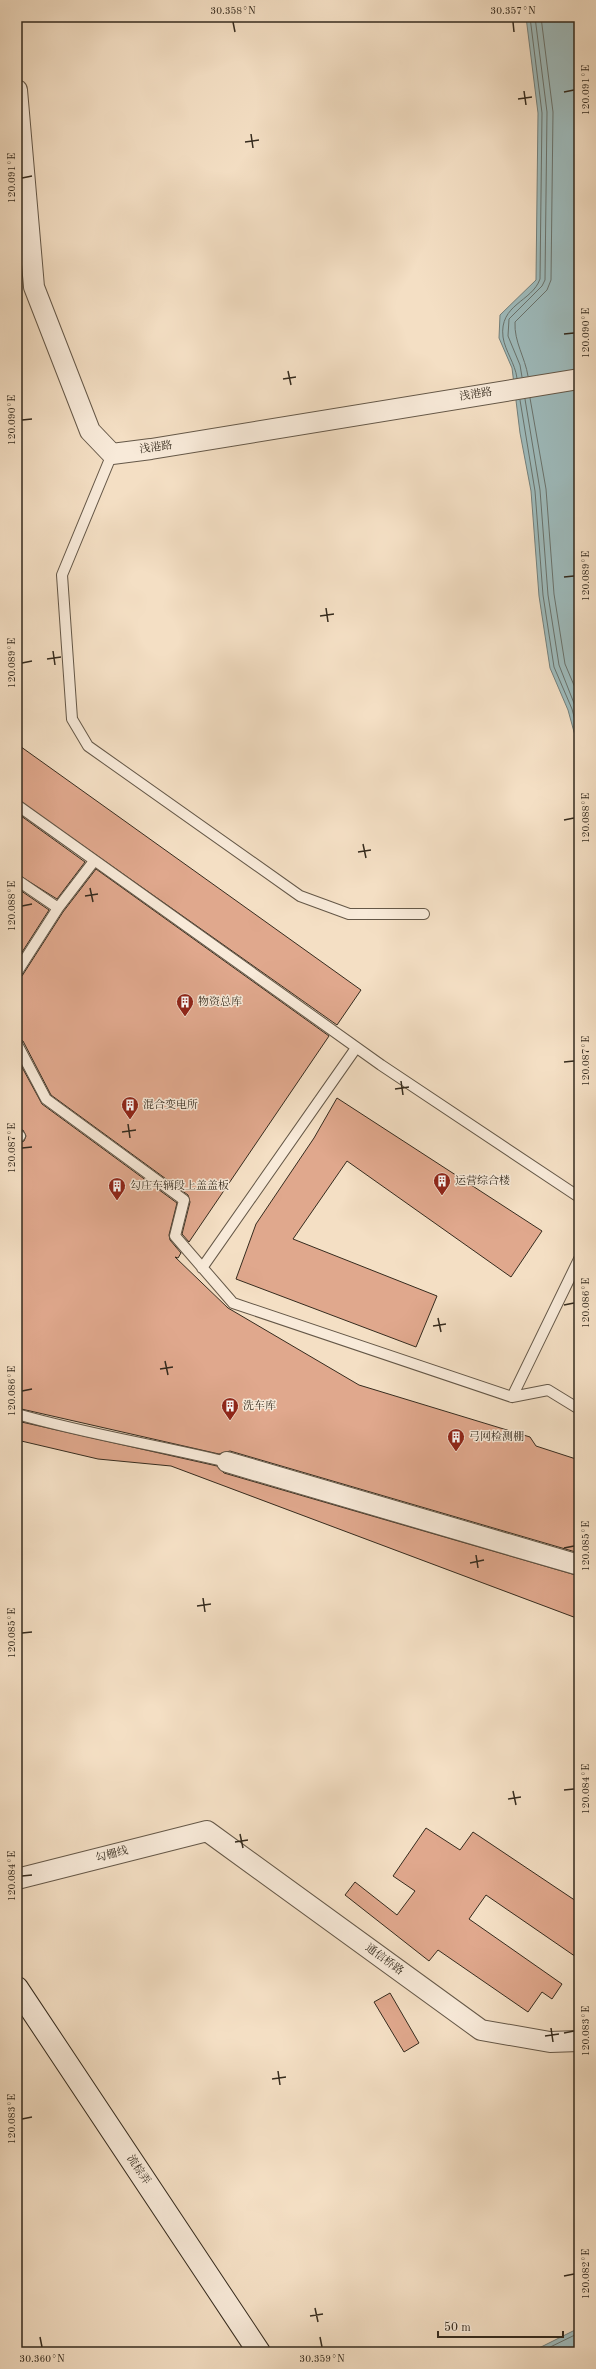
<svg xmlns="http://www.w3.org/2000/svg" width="596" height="2369" font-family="'Old Standard TT','Noto Serif SC',serif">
	<rect width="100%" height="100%" fill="#f4dfc4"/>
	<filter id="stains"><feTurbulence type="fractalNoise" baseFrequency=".005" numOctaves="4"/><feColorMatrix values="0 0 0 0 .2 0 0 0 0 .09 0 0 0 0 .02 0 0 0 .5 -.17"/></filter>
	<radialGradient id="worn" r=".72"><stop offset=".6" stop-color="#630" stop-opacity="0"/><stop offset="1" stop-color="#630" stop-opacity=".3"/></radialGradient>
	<path fill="#9ebbbc" stroke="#74817d" d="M526 17H579V750L568 710 550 668 539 596 531 491 520 433 512 368 499 338 500 315 536 280 538 113Z
		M579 2328V2352H531Z"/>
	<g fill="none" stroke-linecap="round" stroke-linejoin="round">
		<path stroke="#6a736d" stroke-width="1" d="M528 376C525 357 514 342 515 322L547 290 551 280 553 112 541 17
			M522 377 520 365 508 336 509 319 542 286 545 280 547 112 535 17
			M517 378C515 363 505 351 503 337 499 304 532 302 540 279L542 113 530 17
			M530 398 546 489 554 594 565 664 579 697
			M525 399 540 490 548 595 559 665 579 716
			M520 400 535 491 543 595 554 667 572 709 579 735
			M540 2352 579 2333"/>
	</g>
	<path fill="#e0a88d" stroke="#352b1e" d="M17 744 361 990 337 1025 17 799Z
		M17 813 85 862 57 899 17 874Z
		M96 869 329 1036 189 1242 182 1234 190 1202 188 1195 51 1095 23 1041 17 1038V978L22 976 63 912Z
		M17 888 49 910 17 960Z
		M17 1058 42 1104 177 1203 169 1235 170 1240 181 1253 178 1258 175 1257 228 1308 359 1385 530 1437 536 1446 579 1460V1553L230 1451 219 1454 17 1408V1144L24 1141 26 1136 23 1130H17Z
		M337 1098 542 1231 511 1277 347 1161 293 1239 437 1296 416 1347 236 1279 256 1224 314 1138Z
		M17 1421 217 1466 224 1473 579 1576V1619L171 1466 98 1459 17 1440Z
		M426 1828 460 1850 473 1832 579 1903V1959L486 1895 469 1919 562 1984 552 1999 542 1992 528 2012 438 1950 429 1961 345 1895 355 1882 397 1915 415 1891 393 1876Z
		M390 1993 419 2043 404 2052 374 2002Z"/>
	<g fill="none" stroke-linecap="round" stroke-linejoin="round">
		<g stroke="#655848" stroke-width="12">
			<path id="lane" d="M112 454 62 575 72 719 88 746 300 896 349 914H424
				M17 805 381 1065 579 1197
				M17 880 58 908
				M17 972 58 908 94 861
				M17 1044 46 1099 184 1200 175 1236 233 1303 512 1397 579 1259
				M17 1138 20 1136
				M202 1268 356 1048
				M512 1397 548 1390 579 1409
				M17 1414C86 1434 157 1445 227 1462"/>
		</g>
		<g stroke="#655848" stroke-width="22">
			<path id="street" d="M17 90 34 287 90 431 112 454 151 449 579 379
				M227 1462 579 1565
				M17 1879 207 1831 481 2030 550 2042 579 2041"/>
		</g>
		<g stroke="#352b1e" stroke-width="24">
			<path id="secondary" d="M17 1988 259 2352"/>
		</g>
		<use href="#lane" stroke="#f8ead9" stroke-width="10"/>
		<use href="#street" stroke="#f8ead9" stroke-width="20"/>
		<use href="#secondary" stroke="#f8ead9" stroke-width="22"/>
	</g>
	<path fill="none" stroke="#352b1e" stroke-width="1.5" d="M233 22 235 32M513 22 514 32M524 91 526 105M564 92 574 90M518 99 532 97M251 134 253 148M245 142 259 140M22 178 32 176M564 334 574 333M288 371 291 385M283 379 296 377M22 420 32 419M564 577 574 576M326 608 328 622M320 616 334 614M53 651 55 665M47 659 61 657M22 663 32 661M564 820 574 818M363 844 366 858M358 852 371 850M90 888 93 902M85 896 98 894M22 906 32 904M564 1062 574 1061M401 1081 403 1095M395 1089 409 1087M128 1124 130 1138M122 1132 136 1130M22 1148 32 1147M564 1305 574 1303M438 1318 441 1332M433 1326 446 1324M165 1361 168 1375M160 1369 173 1367M22 1391 32 1389M564 1548 574 1546M476 1555 478 1568M470 1563 484 1560M203 1598 205 1612M197 1606 211 1604M22 1633 32 1632M564 1790 574 1789M513 1791 516 1805M508 1799 521 1797M240 1834 243 1848M235 1842 248 1840M22 1876 32 1875M551 2028 553 2042M564 2033 574 2031M545 2036 559 2034M278 2071 280 2085M272 2079 286 2077M22 2119 32 2117M564 2276 574 2274M315 2308 318 2322M310 2316 323 2314M40 2337 42 2347M320 2337 322 2347"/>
	<defs>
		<g id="building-pin" transform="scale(0.9)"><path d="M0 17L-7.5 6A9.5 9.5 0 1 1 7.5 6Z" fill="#8f2418" stroke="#f8ead9"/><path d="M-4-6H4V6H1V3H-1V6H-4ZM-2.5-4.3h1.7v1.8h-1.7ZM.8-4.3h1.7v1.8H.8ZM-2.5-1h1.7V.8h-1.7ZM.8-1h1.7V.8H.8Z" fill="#fff"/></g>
	</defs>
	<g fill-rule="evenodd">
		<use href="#building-pin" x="185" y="1002"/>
		<use href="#building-pin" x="130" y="1105"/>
		<use href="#building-pin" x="442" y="1181"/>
		<use href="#building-pin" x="117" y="1186"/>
		<use href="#building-pin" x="230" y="1406"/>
		<use href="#building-pin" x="456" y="1437"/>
	</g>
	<g text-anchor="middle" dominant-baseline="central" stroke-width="3" stroke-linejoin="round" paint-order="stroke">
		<g font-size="11" fill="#352b1e" stroke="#f8ead9">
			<text transform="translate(476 395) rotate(-9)">浅港路</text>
			<text transform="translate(156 448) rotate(-8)">浅港路</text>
			<text transform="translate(112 1855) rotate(-14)">勾栅线</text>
			<text transform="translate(384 1960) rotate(36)">通信桥路</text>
			<text transform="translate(138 2170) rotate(56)">流棕弄</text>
		</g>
		<g font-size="11" fill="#352b1e" stroke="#f8ead9" text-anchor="start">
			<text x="198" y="1002">物资总库</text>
			<text x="143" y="1105">混合变电所</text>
			<text x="455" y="1181">运营综合楼</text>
			<text x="130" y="1186">勾庄车辆段上盖盖板</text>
			<text x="243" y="1406">洗车库</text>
			<text x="469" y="1437">弓网检测棚</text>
		</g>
	</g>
	<rect width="596" height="2369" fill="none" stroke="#f4dfc4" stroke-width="44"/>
	<path d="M438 2331v6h125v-6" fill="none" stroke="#352b1e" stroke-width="2"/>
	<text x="444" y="2331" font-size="12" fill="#352b1e" stroke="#f8ead9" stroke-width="3" paint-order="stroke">50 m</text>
	<rect x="22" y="22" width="552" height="2325" fill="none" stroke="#352b1e" stroke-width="1.5"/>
	<g font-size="10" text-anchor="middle" fill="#352b1e">
		<text x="233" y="14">30.358°N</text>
		<text x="513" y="14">30.357°N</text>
		<text transform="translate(585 90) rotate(-90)" y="4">120.091°E</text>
		<text transform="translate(11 178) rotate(-90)" y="4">120.091°E</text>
		<text transform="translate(585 333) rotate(-90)" y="4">120.090°E</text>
		<text transform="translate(11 420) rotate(-90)" y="4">120.090°E</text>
		<text transform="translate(585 576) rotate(-90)" y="4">120.089°E</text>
		<text transform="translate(11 663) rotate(-90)" y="4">120.089°E</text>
		<text transform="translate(585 818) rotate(-90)" y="4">120.088°E</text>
		<text transform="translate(11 906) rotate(-90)" y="4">120.088°E</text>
		<text transform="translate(585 1061) rotate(-90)" y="4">120.087°E</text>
		<text transform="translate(11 1148) rotate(-90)" y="4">120.087°E</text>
		<text transform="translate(585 1303) rotate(-90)" y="4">120.086°E</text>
		<text transform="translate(11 1391) rotate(-90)" y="4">120.086°E</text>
		<text transform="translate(585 1546) rotate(-90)" y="4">120.085°E</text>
		<text transform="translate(11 1633) rotate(-90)" y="4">120.085°E</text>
		<text transform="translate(585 1789) rotate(-90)" y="4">120.084°E</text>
		<text transform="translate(11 1876) rotate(-90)" y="4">120.084°E</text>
		<text transform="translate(585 2031) rotate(-90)" y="4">120.083°E</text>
		<text transform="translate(11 2119) rotate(-90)" y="4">120.083°E</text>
		<text transform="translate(585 2274) rotate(-90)" y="4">120.082°E</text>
		<text x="42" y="2362">30.360°N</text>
		<text x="322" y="2362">30.359°N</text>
	</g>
	<rect width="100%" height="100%" filter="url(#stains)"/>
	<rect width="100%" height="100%" fill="url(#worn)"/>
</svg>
